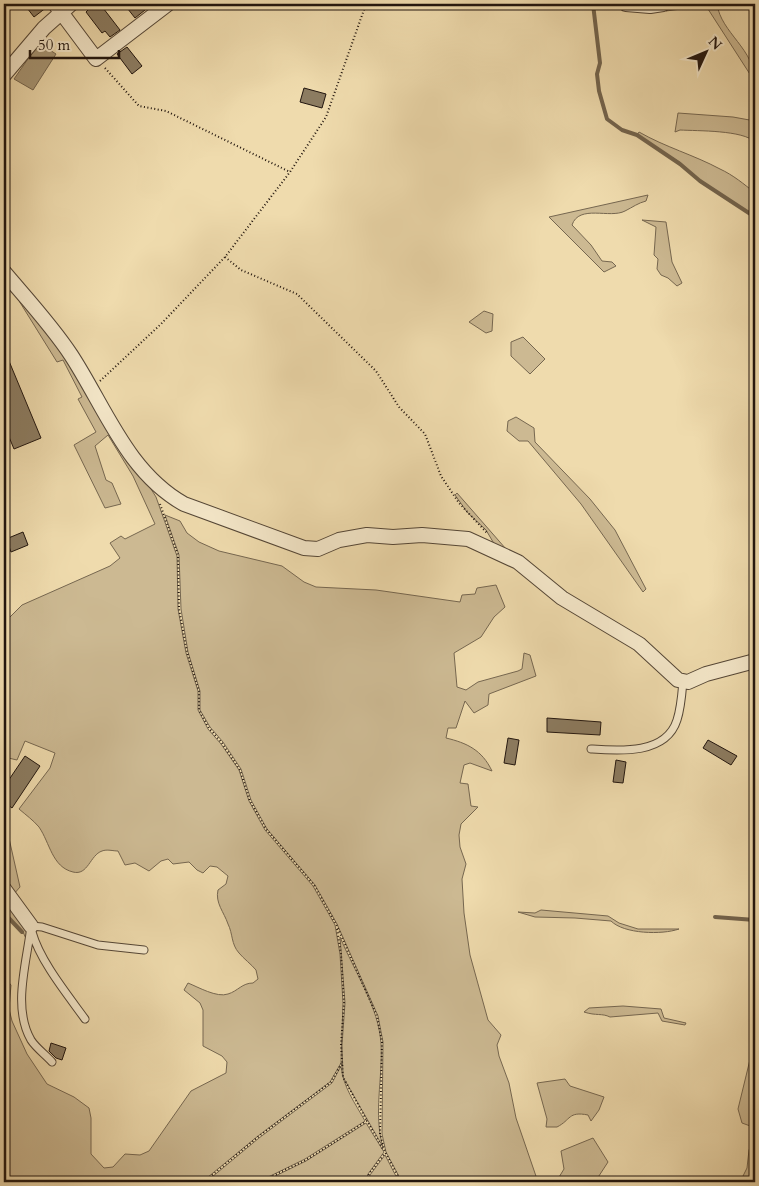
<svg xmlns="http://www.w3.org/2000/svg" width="759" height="1186" font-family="Cardo,serif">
	<rect width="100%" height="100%" fill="#efdbad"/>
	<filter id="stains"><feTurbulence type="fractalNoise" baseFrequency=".004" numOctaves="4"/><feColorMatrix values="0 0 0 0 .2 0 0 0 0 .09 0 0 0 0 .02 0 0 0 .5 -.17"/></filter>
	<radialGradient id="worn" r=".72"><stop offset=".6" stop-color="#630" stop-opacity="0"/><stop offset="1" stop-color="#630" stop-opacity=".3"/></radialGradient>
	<path fill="#ccb992" stroke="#766750" d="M686 4H717C721 33 755 49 755 82L708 9 696 7 666 11V8Z
		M678 113 733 117 755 121V142C743 130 698 131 680 130L675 132Z
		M639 132C665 147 694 155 720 169 733 175 744 184 755 193V216L700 181 681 163 637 135Z
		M648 195 646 201C638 203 633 207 625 211 610 219 579 204 572 225L591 245 602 261 612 262 616 266 604 272 549 217Z
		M642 220 666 222 672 262 682 283 677 286 668 278 661 275 657 269 658 259 654 255 656 227Z
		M16 296 68 355 156 497 177 556 178 609 186 653 198 691V710L208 729 221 744 239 770 249 801 265 830 313 886 335 925 340 954 343 1003 341 1063 330 1082 258 1136 202 1182H4V977L11 985 9 1009 12 1021 27 1054 47 1084 74 1097 89 1108 91 1118V1154L104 1168 113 1167 125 1154 140 1155 149 1151 191 1091 226 1073 227 1062 222 1056 203 1046V1010L200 1003 184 990 188 983C198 987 217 998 228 994 238 991 242 983 253 983L258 979 256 970C251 964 244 959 239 953 231 944 233 934 228 924 224 912 215 903 218 890L226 884 228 876 217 867 210 866 203 873 197 870 189 862 173 864 168 859 161 861 149 871 135 863 125 865 118 851C113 851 107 849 102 851 90 855 88 876 73 872 52 867 50 843 39 827 33 820 26 815 19 809L50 768 55 753 25 741 17 760 4 757V623L22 605 110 566 120 558 110 543 121 536 125 539 155 524 133 476 108 435 95 446 106 480 112 483 121 504 105 508 74 445 96 432 78 399 82 397 63 360 57 362Z
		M484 311 493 314 492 331 486 333 469 322Z
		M523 337 545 359 530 374 511 356V342Z
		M516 417 534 428 535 442 590 499 615 530 646 589 643 592 581 504 528 441H519L507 431 508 421Z
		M457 493 513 557 496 547 486 530 467 512 455 495Z
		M165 515 180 521 187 533 199 542 219 551 282 566 304 582 316 587 376 590 460 602 462 595 475 594 477 588 496 585 505 607 494 617 481 637 454 653 457 687 466 690 478 682 518 671 522 669 524 653 530 655 536 676 489 694 488 705 474 713 465 701 456 728H448L446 738C467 743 482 750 492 771L470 763 464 765 460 783 468 784 471 806 478 807 461 824 459 835 460 847 466 864 462 879 464 913 470 955 488 1020 501 1035 497 1045 499 1056 509 1083 516 1118 538 1182H402L386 1152 382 1134 383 1042 378 1016 337 924 315 885 267 829 251 800 241 769 223 742 210 727 200 710V691L188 652 181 609 179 555Z
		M4 824 6 825 20 887 13 895 4 888Z
		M4 892 30 927 28 943 23 932 4 911Z
		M541 910 608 916 619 923 638 929H679C662 935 624 934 611 921L575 918 535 917 518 912 535 913Z
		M340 937C354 971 379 1007 381 1044 383 1078 373 1114 383 1147L343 1077 342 1045 345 1003Z
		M623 1006 661 1009 664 1018 686 1023 685 1025 662 1021 658 1013 610 1017C602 1013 596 1016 584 1012L589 1008Z
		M755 1039V1182H740L747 1168 749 1150 755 1136 753 1127 742 1123 738 1109Z
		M341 1066C343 1087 355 1103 365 1121L305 1159 258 1182H206L259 1138 332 1083Z
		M565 1079 570 1086 604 1097 599 1110 591 1121 588 1115C568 1111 571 1120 557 1127H546L547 1119 537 1083Z
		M366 1123 384 1152 368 1174 366 1182H263L306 1161Z
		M593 1138 608 1162 595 1182H556L564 1169 561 1151Z
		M385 1155 399 1182H369L370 1175Z"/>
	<path fill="#a99877" stroke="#73644d" d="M39 43 56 54 33 90 14 79Z"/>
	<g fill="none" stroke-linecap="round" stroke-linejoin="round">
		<path stroke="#73644d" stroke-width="4" d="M593 4 600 63 597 74 599 91 607 119 622 130 637 135 680 164 700 181 755 217
			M4 913 22 932
			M715 917 755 920"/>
	</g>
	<path fill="#8c7c61" stroke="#21150e" d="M24 4H46L47 7 34 17Z
		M83 4H100L120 30 110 37 105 31 102 33 86 12 88 10Z
		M124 4H140L145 10 135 18Z
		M127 47 142 66 132 74 117 54Z
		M304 88 326 94 322 108 300 102Z
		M4 349 41 438 14 449 4 425Z
		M23 532 28 545 11 552 6 539Z
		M547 718 601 722 600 735 547 732Z
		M508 738 519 740 515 765 504 763Z
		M708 740 737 756 731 765 703 748Z
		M25 756 40 766 12 808 4 802V787Z
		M616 760 626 762 623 783 613 782Z
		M51 1043 66 1048 62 1060 56 1058 49 1051Z"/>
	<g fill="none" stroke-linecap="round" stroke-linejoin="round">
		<g stroke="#544636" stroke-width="9">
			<path id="lane" d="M591 749C619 751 666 755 677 720 681 708 682 693 683 681
				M31 926C27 962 12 1007 31 1040 36 1048 46 1055 52 1062
				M31 926 42 927 98 945 144 950
				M32 932C40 961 67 994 85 1019"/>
		</g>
		<g stroke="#544636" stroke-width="16">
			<path id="street" d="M55 4 96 59 168 4
				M626 4 650 6 663 4
				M4 75 44 28 71 4
				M4 272C26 298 52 326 71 355 105 407 127 472 184 504L304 548 318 549 339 540 367 535 393 537 422 535 468 539 518 562 562 598 639 644 678 680 688 682 706 674 755 661
				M4 889 31 926"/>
		</g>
		<path stroke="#21150e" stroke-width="2" stroke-dasharray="1 2.5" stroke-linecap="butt" d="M105 68 139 106 166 111 290 172
			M225 257 241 270 297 294 376 371 399 407 425 434 441 476 459 503 487 533
			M100 381 161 324 225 257 290 172 326 117 366 4
			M160 504 178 555 179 609 187 652 199 691V710L209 728 222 743 240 770 250 801 266 829 314 885 336 924 377 1016 382 1042 380 1134 385 1152 401 1182
			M337 929 341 954 344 1003 341 1045 343 1077 367 1121
			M204 1182 258 1137 331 1082 342 1063
			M260 1182 306 1160 367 1121 383 1149
			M367 1182 369 1174 385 1153"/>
		<use href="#lane" stroke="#f5e8ca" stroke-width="7"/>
		<use href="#street" stroke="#f5e8ca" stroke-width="14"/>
	</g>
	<rect width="759" height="1186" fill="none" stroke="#efdbad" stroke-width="20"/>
	<rect x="5" y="5" width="749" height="1176" fill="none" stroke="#21150e" stroke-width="2.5"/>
	<rect x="10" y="10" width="739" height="1166" fill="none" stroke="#21150e"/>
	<g transform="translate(706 52) rotate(46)" stroke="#f5e8ca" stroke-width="4" paint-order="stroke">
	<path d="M0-4L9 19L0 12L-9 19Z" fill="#21150e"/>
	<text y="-8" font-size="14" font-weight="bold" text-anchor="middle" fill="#21150e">N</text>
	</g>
	<path d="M30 50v8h89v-8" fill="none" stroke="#21150e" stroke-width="2.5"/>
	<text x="38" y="50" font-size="15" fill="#21150e" stroke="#f5e8ca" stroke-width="4" paint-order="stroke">50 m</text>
	<rect width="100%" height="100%" filter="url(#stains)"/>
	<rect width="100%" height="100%" fill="url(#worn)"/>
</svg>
